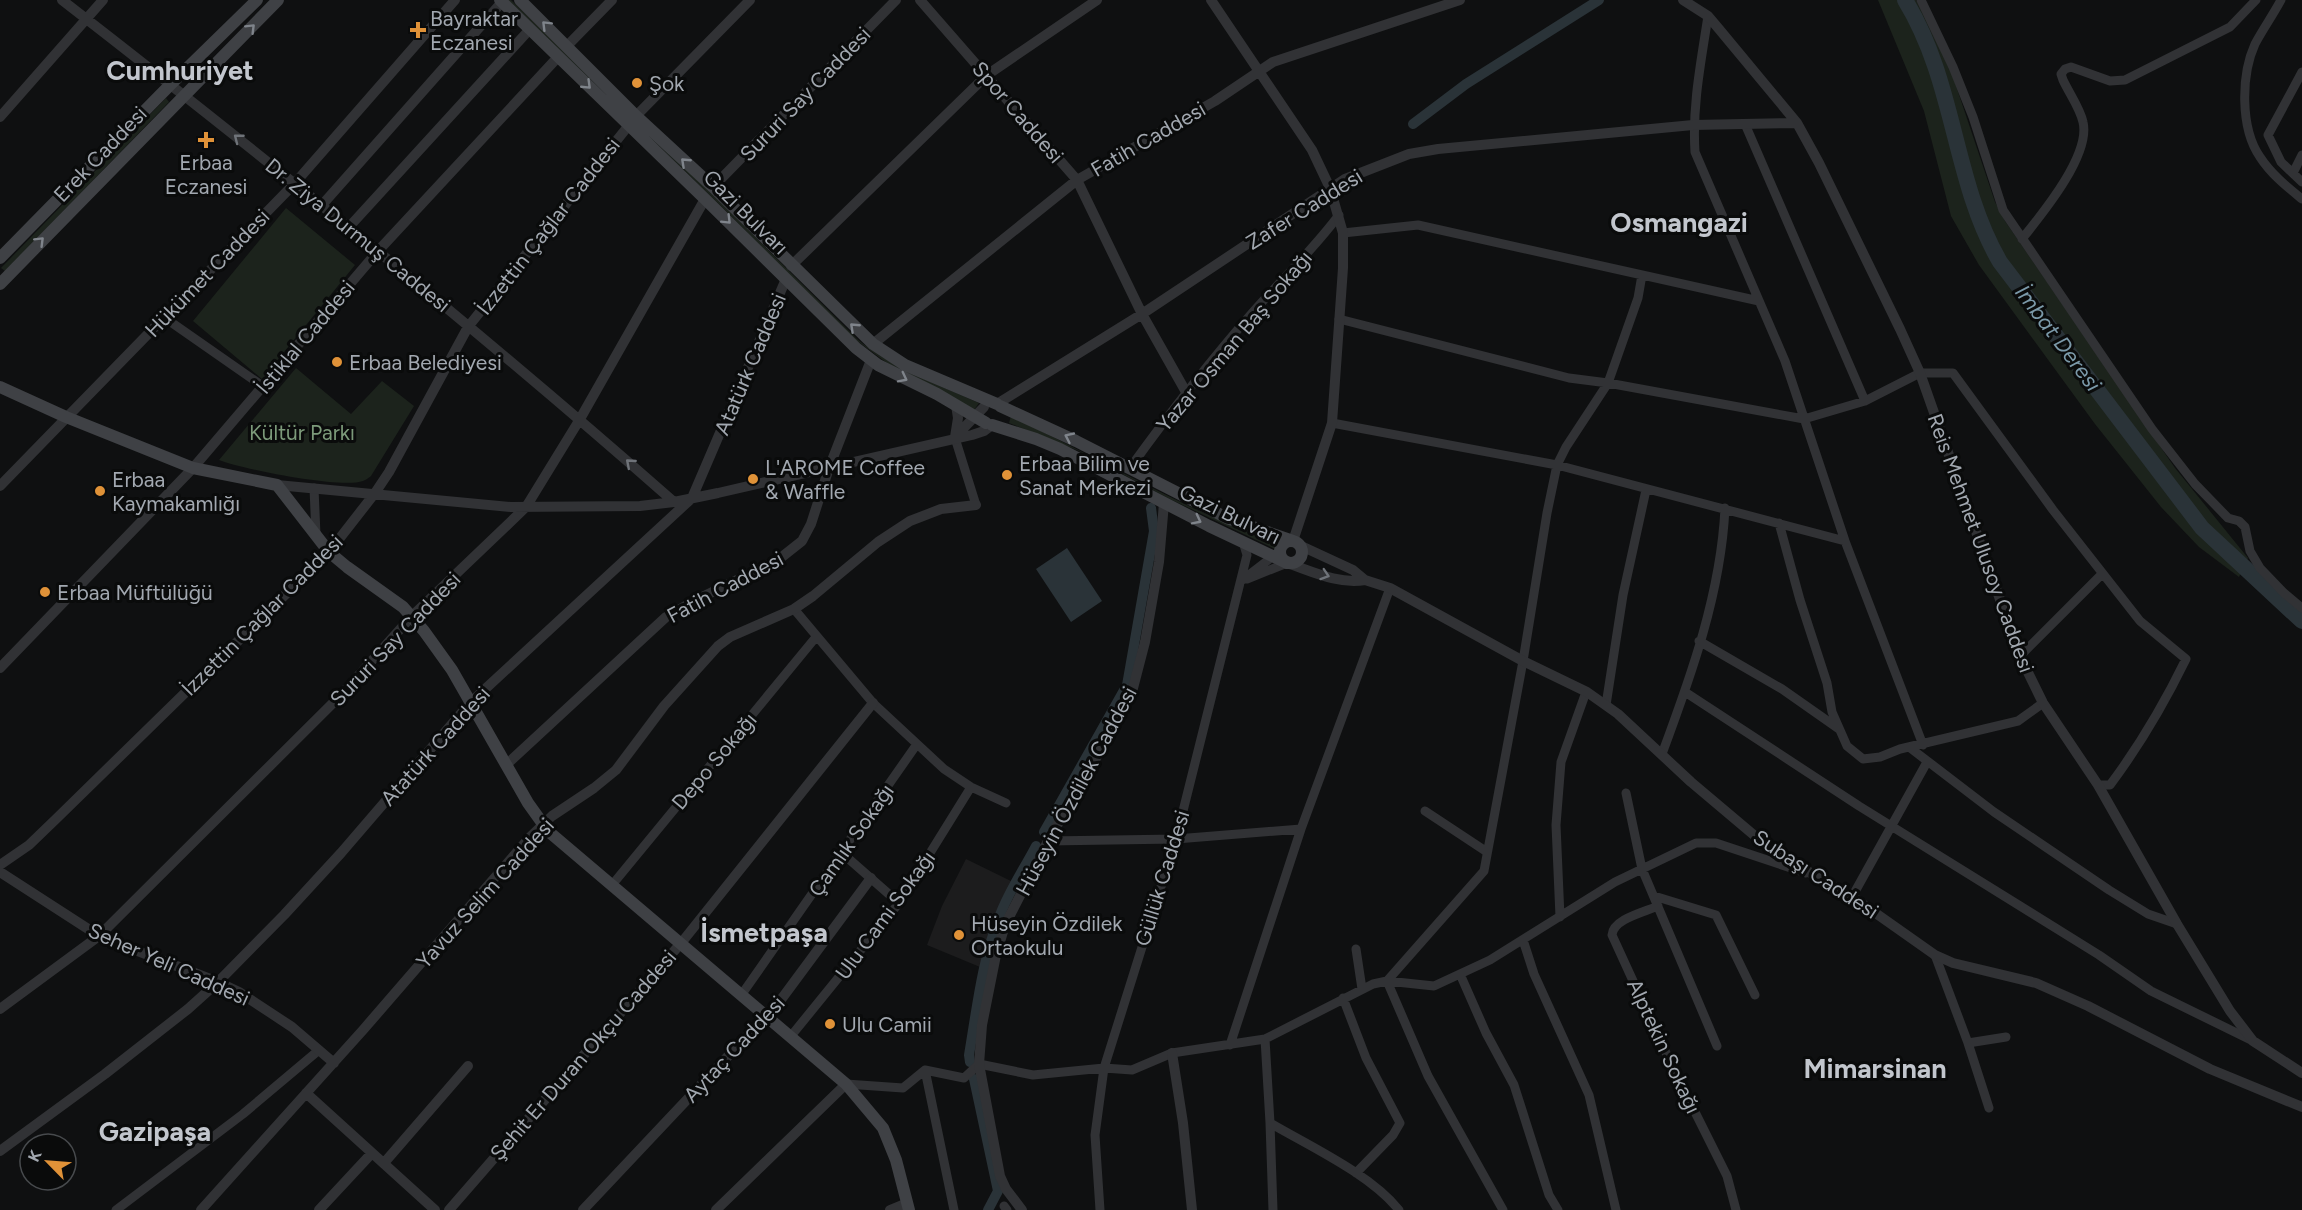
<svg xmlns="http://www.w3.org/2000/svg" width="2302" height="1210" font-family="Figtree,sans-serif">
	<rect width="100%" height="100%" fill="#0f1011"/>
	<path fill="#1c1c1d" d="M966 859 1013 882 998 911 980 967 927 945 942 906Z"/>
	<path fill="#1c231c" d="M508 0H511L723 205 857 339C893 369 937 384 979 403L974 410 891 366 852 337 722 207Z
		M1878 0H1916L1947 59 1995 202 2005 221 2175 468 2248 558 2239 577 2199 547 2161 507 2095 424 1979 265 1951 216 1924 111Z
		M166 98 169 102 5 271 1 268Z
		M286 208 355 265 262 379 193 321Z
		M296 368 351 414 382 381 414 406 371 476C370 477 364 481 363 481 341 489 242 469 219 460Z
		M1011 416C1100 459 1185 510 1278 544L1275 549 1170 499 1077 450 1009 423Z"/>
	<path fill="#2a3338" d="M1067 548 1102 601 1071 622 1036 569Z"/>
	<g fill="none" stroke-linecap="round" stroke-linejoin="round">
		<path stroke="#2a3338" stroke-width="10" d="M1413 124 1466 84 1599 0
			M1044 832 1127 685 1154 531 1151 508
			M970 1062 969 1055C977 1008 982 960 1000 915 1009 891 1024 869 1036 846
			M974 1079 998 1191 988 1210"/>
		<path stroke="#2a3338" stroke-width="16" d="M1905 0C1956 83 1953 182 2000 262L2202 528 2302 621"/>
		<path stroke="#313235" stroke-width="9" d="M1921 0 1953 67 1973 117 2003 210 2152 429 2195 484 2228 518 2239 521 2245 527 2250 551 2260 568 2284 593 2302 608
			M2281 0C2273 15 2263 29 2255 44 2241 75 2240 128 2260 157 2271 174 2286 186 2302 199
			M1708 16C1701 62 1692 106 1695 152L1785 361 1845 541 1923 745
			M2302 72 2268 135 2281 162 2302 182
			M1745 124 1865 401
			M2293 173 2302 155
			M1343 233 1418 225 1759 301
			M2022 239C2042 214 2091 155 2083 122 2080 108 2069 93 2063 80L2061 74 2065 69 2071 67 2110 81 2125 80 2230 27 2256 0
			M165 318 264 387
			M1339 319 1569 378 1608 383 1804 419 1865 401 1920 373H1953L2053 510 2140 621 2186 659C2164 704 2140 745 2110 785H2098
			M1332 423 1557 465 1845 541
			M955 438 976 505
			M1130 468C1169 414 1209 362 1253 312 1282 279 1313 250 1339 215
			M314 488 316 535
			M1779 523 1800 600 1827 683 1832 712 1847 746 1863 759 1880 757 1900 749 2018 721 2043 703
			M1247 579 1287 563
			M1241 581 1280 551
			M794 609 873 703 944 769 971 787 1006 803
			M1699 641 1782 689 1839 729
			M2020 656 2102 574
			M1685 692 1859 806 2099 955 2151 991 2253 1041
			M1606 705 1623 595 1646 490
			M1909 747 1994 812 2109 890 2148 914 2177 924
			M1662 754C1691 676 1721 593 1725 508
			M1626 793 1642 869 1717 1046
			M1425 811 1487 852
			M1048 841 1176 839 1301 829
			M842 853 899 903
			M612 885 816 637
			M1654 896 1716 915 1755 995
			M1852 897 1927 762
			M1658 906C1645 912 1613 919 1612 935L1672 1066 1727 1176 1736 1210
			M1560 917 1556 825 1561 762 1586 692
			M1523 940 1534 974 1589 1095 1616 1210
			M1356 949 1362 989
			M1935 955 1968 1043 1989 1108
			M1460 974 1486 1033 1514 1085 1549 1195 1558 1210
			M742 994 917 744
			M1343 998 1366 1058 1400 1123 1393 1135 1356 1173
			M791 1036 899 903 971 787
			M1265 1039 1270 1123 1273 1210
			M1968 1043 2006 1037
			M1230 1045 1301 829 1390 588
			M925 1070 954 1210
			M846 1084 903 1088 925 1070 964 1078 979 1064 1033 1075 1104 1068 1132 1070 1172 1053 1265 1039 1373 984 1387 981 1434 986 1490 960 1615 882 1696 843H1716L1806 873
			M1270 1123C1311 1147 1370 1174 1399 1210
			M1004 1206 1007 1210
			M116 1210 243 1114 319 1050
			M1100 1210 1095 1135 1104 1068 1176 839 1247 555 1243 542
			M1503 1210 1428 1076 1387 981 1484 871 1523 661 1547 513 1557 465 1566 447 1608 383 1638 298 1642 275"/>
		<path stroke="#313235" stroke-width="10" d="M62 0C271 162 476 328 674 502
			M920 0 1077 180 1142 314 1186 392
			M1211 0 1312 150 1330 188 1343 233V268L1332 423 1293 541
			M1683 0 1708 16 1719 29 1797 123 1819 163 1900 329 1920 373 2020 656 2043 703 2098 785 2177 924 2230 1011 2253 1041 2302 1073
			M567 46 612 0
			M636 116 750 0
			M0 117 103 0
			M713 187 896 0
			M322 205 502 2
			M349 227 530 29
			M791 266 987 75 1097 0
			M873 344 1077 180 1215 101 1273 62 1460 0
			M997 404 1142 314 1345 179 1409 154 1438 149 1693 125 1797 123
			M955 437 984 407
			M955 437 958 418 956 405
			M277 485 511 507 640 506 674 502 718 493 972 435 984 431 992 425
			M0 486 295 183 455 0
			M1299 545 1353 570 1365 580 1390 588 1523 661 1587 692 1618 714 1691 782 1755 836 1812 874 1857 900 1935 955 1953 963 2036 983 2088 1006 2210 1069 2302 1107
			M1287 563C1311 571 1339 585 1365 580
			M0 668 193 468 378 251 558 57
			M506 765 666 617 694 601 778 560 802 541 811 524 829 468 871 360
			M0 865 29 845 56 819 329 552 375 493 389 472 468 327 629 125
			M0 872 99 936 218 982 239 992 292 1027 334 1063
			M0 1009 99 936 341 695 412 616 526 507 580 419 705 199
			M1172 1053 1183 1123 1192 1210
			M306 1093 435 1210
			M0 1151 105 1074 188 1009 218 982 284 915 341 853 470 703 692 498 786 279
			M384 1163 468 1066
			M201 1210 363 1030 530 837 552 816 594 788 616 770 664 706 718 646 730 637 794 609 813 596 878 542 910 521 941 509 976 505
			M319 1210 372 1153
			M449 1210 682 942 873 703
			M583 1210 780 1001 871 878
			M716 1210 846 1084
			M890 1210 907 1203
			M1022 1210 1006 1189 1000 1176 979 1064 982 1025 996 955 1005 925 1048 841 1121 715 1132 692 1145 642 1159 562 1164 503"/>
		<path stroke="#3f4145" stroke-width="12" d="M500 0 705 199 856 348 878 365 937 394 986 423
			M520 0 636 116 713 187 873 344 905 365 997 404
			M0 258 170 85 257 0
			M0 284 278 0
			M0 387 66 417 193 468 277 485 329 552 347 567 403 607 424 631 452 670 528 803 548 831 846 1084 883 1128 896 1160 909 1210
			M1000 406 1076 441 1227 518 1293 541
			M992 425 1036 439 1060 449 1209 526 1287 563
			M1280 552a11 11 0 1 1 22 0a11 11 0 1 1-22 0Z"/>
	</g>
	<defs><path id="oneway-chevron" d="M-2-3.5L2.5 0L-2 3.5" fill="none" stroke-width="1.6" stroke-linecap="round" stroke-linejoin="round" transform="scale(1.5)"/></defs>
	<g stroke="#7f848b">
		<use href="#oneway-chevron" transform="translate(546 25) rotate(-135)"/>
		<use href="#oneway-chevron" transform="translate(251 28) rotate(-45)"/>
		<use href="#oneway-chevron" transform="translate(587 85) rotate(44)"/>
		<use href="#oneway-chevron" transform="translate(685 162) rotate(-137)"/>
		<use href="#oneway-chevron" transform="translate(727 220) rotate(45)"/>
		<use href="#oneway-chevron" transform="translate(40 241) rotate(-45)"/>
		<use href="#oneway-chevron" transform="translate(854 327) rotate(-137)"/>
		<use href="#oneway-chevron" transform="translate(903 378) rotate(27)"/>
		<use href="#oneway-chevron" transform="translate(1069 437) rotate(-155)"/>
		<use href="#oneway-chevron" transform="translate(1197 520) rotate(27)"/>
	</g>
	<g stroke="#6f7379">
		<use href="#oneway-chevron" transform="translate(238 138) rotate(-142)"/>
		<use href="#oneway-chevron" transform="translate(630 463) rotate(-139)"/>
		<use href="#oneway-chevron" transform="translate(1325 575) rotate(18)"/>
	</g>
	<g fill="#e09238" stroke="#0a0b0b" stroke-width="2">
		<path d="M415 21h6v6h6v6h-6v6h-6v-6h-6v-6h6z"/>
		<circle cx="637" cy="83" r="6"/>
		<path d="M203 131h6v6h6v6h-6v6h-6v-6h-6v-6h6z"/>
		<circle cx="337" cy="362" r="6"/>
		<circle cx="1007" cy="475" r="6"/>
		<circle cx="753" cy="479" r="6"/>
		<circle cx="100" cy="491" r="6"/>
		<circle cx="45" cy="592" r="6"/>
		<circle cx="959" cy="935" r="6"/>
		<circle cx="830" cy="1024" r="6"/>
	</g>
	<g text-anchor="middle" dominant-baseline="central" stroke-width="6" stroke-linejoin="round" paint-order="stroke">
		<g font-size="21" fill="#a2a8b0" stroke="#0a0b0b" text-anchor="start">
			<text x="430" y="18">Bayraktar<tspan x="430" dy="24">Eczanesi</tspan></text>
			<text x="649" y="83">Şok</text>
			<text x="206" y="162" text-anchor="middle">Erbaa<tspan x="206" dy="24">Eczanesi</tspan></text>
			<text x="349" y="362">Erbaa Belediyesi</text>
			<text x="1019" y="463">Erbaa Bilim ve<tspan x="1019" dy="24">Sanat Merkezi</tspan></text>
			<text x="765" y="467">L'AROME Coffee<tspan x="765" dy="24">&amp; Waffle</tspan></text>
			<text x="112" y="479">Erbaa<tspan x="112" dy="24">Kaymakamlığı</tspan></text>
			<text x="57" y="592">Erbaa Müftülüğü</text>
			<text x="971" y="923">Hüseyin Özdilek<tspan x="971" dy="24">Ortaokulu</tspan></text>
			<text x="842" y="1024">Ulu Camii</text>
		</g>
		<g font-size="21" fill="#a2a8b0" stroke="#0a0b0b">
			<text transform="translate(805 94) rotate(-46)">Sururi Say Caddesi</text>
			<text transform="translate(1018 112) rotate(49)">Spor Caddesi</text>
			<text transform="translate(1148 139) rotate(-30)">Fatih Caddesi</text>
			<text transform="translate(100 154) rotate(-46)">Erek Caddesi</text>
			<text transform="translate(1304 209) rotate(-32)">Zafer Caddesi</text>
			<text transform="translate(746 212) rotate(45)">Gazi Bulvarı</text>
			<text transform="translate(548 226) rotate(-52)">İzzettin Çağlar Caddesi</text>
			<text transform="translate(358 235) rotate(39)">Dr. Ziya Durmuş Caddesi</text>
			<text transform="translate(207 273) rotate(-46)">Hükümet Caddesi</text>
			<text transform="translate(305 337) rotate(-50)">İstiklal Caddesi</text>
			<text transform="translate(1234 341) rotate(-50)">Yazar Osman Baş Sokağı</text>
			<text transform="translate(750 364) rotate(-67)">Atatürk Caddesi</text>
			<text transform="translate(1230 514) rotate(26)">Gazi Bulvarı</text>
			<text transform="translate(1981 543) rotate(70)">Reis Mehmet Ulusoy Caddesi</text>
			<text transform="translate(725 587) rotate(-28)">Fatih Caddesi</text>
			<text transform="translate(262 615) rotate(-45)">İzzettin Çağlar Caddesi</text>
			<text transform="translate(395 639) rotate(-46)">Sururi Say Caddesi</text>
			<text transform="translate(435 746) rotate(-48)">Atatürk Caddesi</text>
			<text transform="translate(714 761) rotate(-50)">Depo Sokağı</text>
			<text transform="translate(1076 791) rotate(-62)">Hüseyin Özdilek Caddesi</text>
			<text transform="translate(851 840) rotate(-55)">Çamlık Sokağı</text>
			<text transform="translate(1816 874) rotate(33)">Subaşı Caddesi</text>
			<text transform="translate(1162 878) rotate(-73)">Güllük Caddesi</text>
			<text transform="translate(485 893) rotate(-48)">Yavuz Selim Caddesi</text>
			<text transform="translate(885 915) rotate(-54)">Ulu Cami Sokağı</text>
			<text transform="translate(169 964) rotate(24)">Seher Yeli Caddesi</text>
			<text transform="translate(1664 1046) rotate(65)">Alptekin Sokağı</text>
			<text transform="translate(734 1049) rotate(-47)">Aytaç Caddesi</text>
			<text transform="translate(583 1055) rotate(-49)">Şehit Er Duran Okçu Caddesi</text>
		</g>
		<g font-size="21" fill="#7c9a7a" stroke="#0a0b0b">
			<text x="302" y="432">Kültür Parkı</text>
		</g>
		<g font-size="22" font-style="italic" fill="#7b99a9" stroke="#0a0b0b">
			<text transform="translate(2058 338) rotate(53)">İmbat Deresi</text>
		</g>
		<g font-size="27" font-weight="bold" fill="#c2c6cd" stroke="#0a0b0b">
			<text x="180" y="70">Cumhuriyet</text>
			<text x="1679" y="222">Osmangazi</text>
			<text x="764" y="932">İsmetpaşa</text>
			<text x="1875" y="1068">Mimarsinan</text>
			<text x="155" y="1131">Gazipaşa</text>
		</g>
	</g>
	<g transform="translate(48 1162) rotate(295)"><circle r="28" fill="#0a0b0b" stroke="#474a4d" stroke-width="1.5"/>
	<path d="M0-4.5L10 22L0 15L-10 22Z" fill="#e09238"/>
	<text y="-9" font-size="16" font-weight="bold" text-anchor="middle" fill="#a2a8b0">K</text>
	</g>
</svg>
